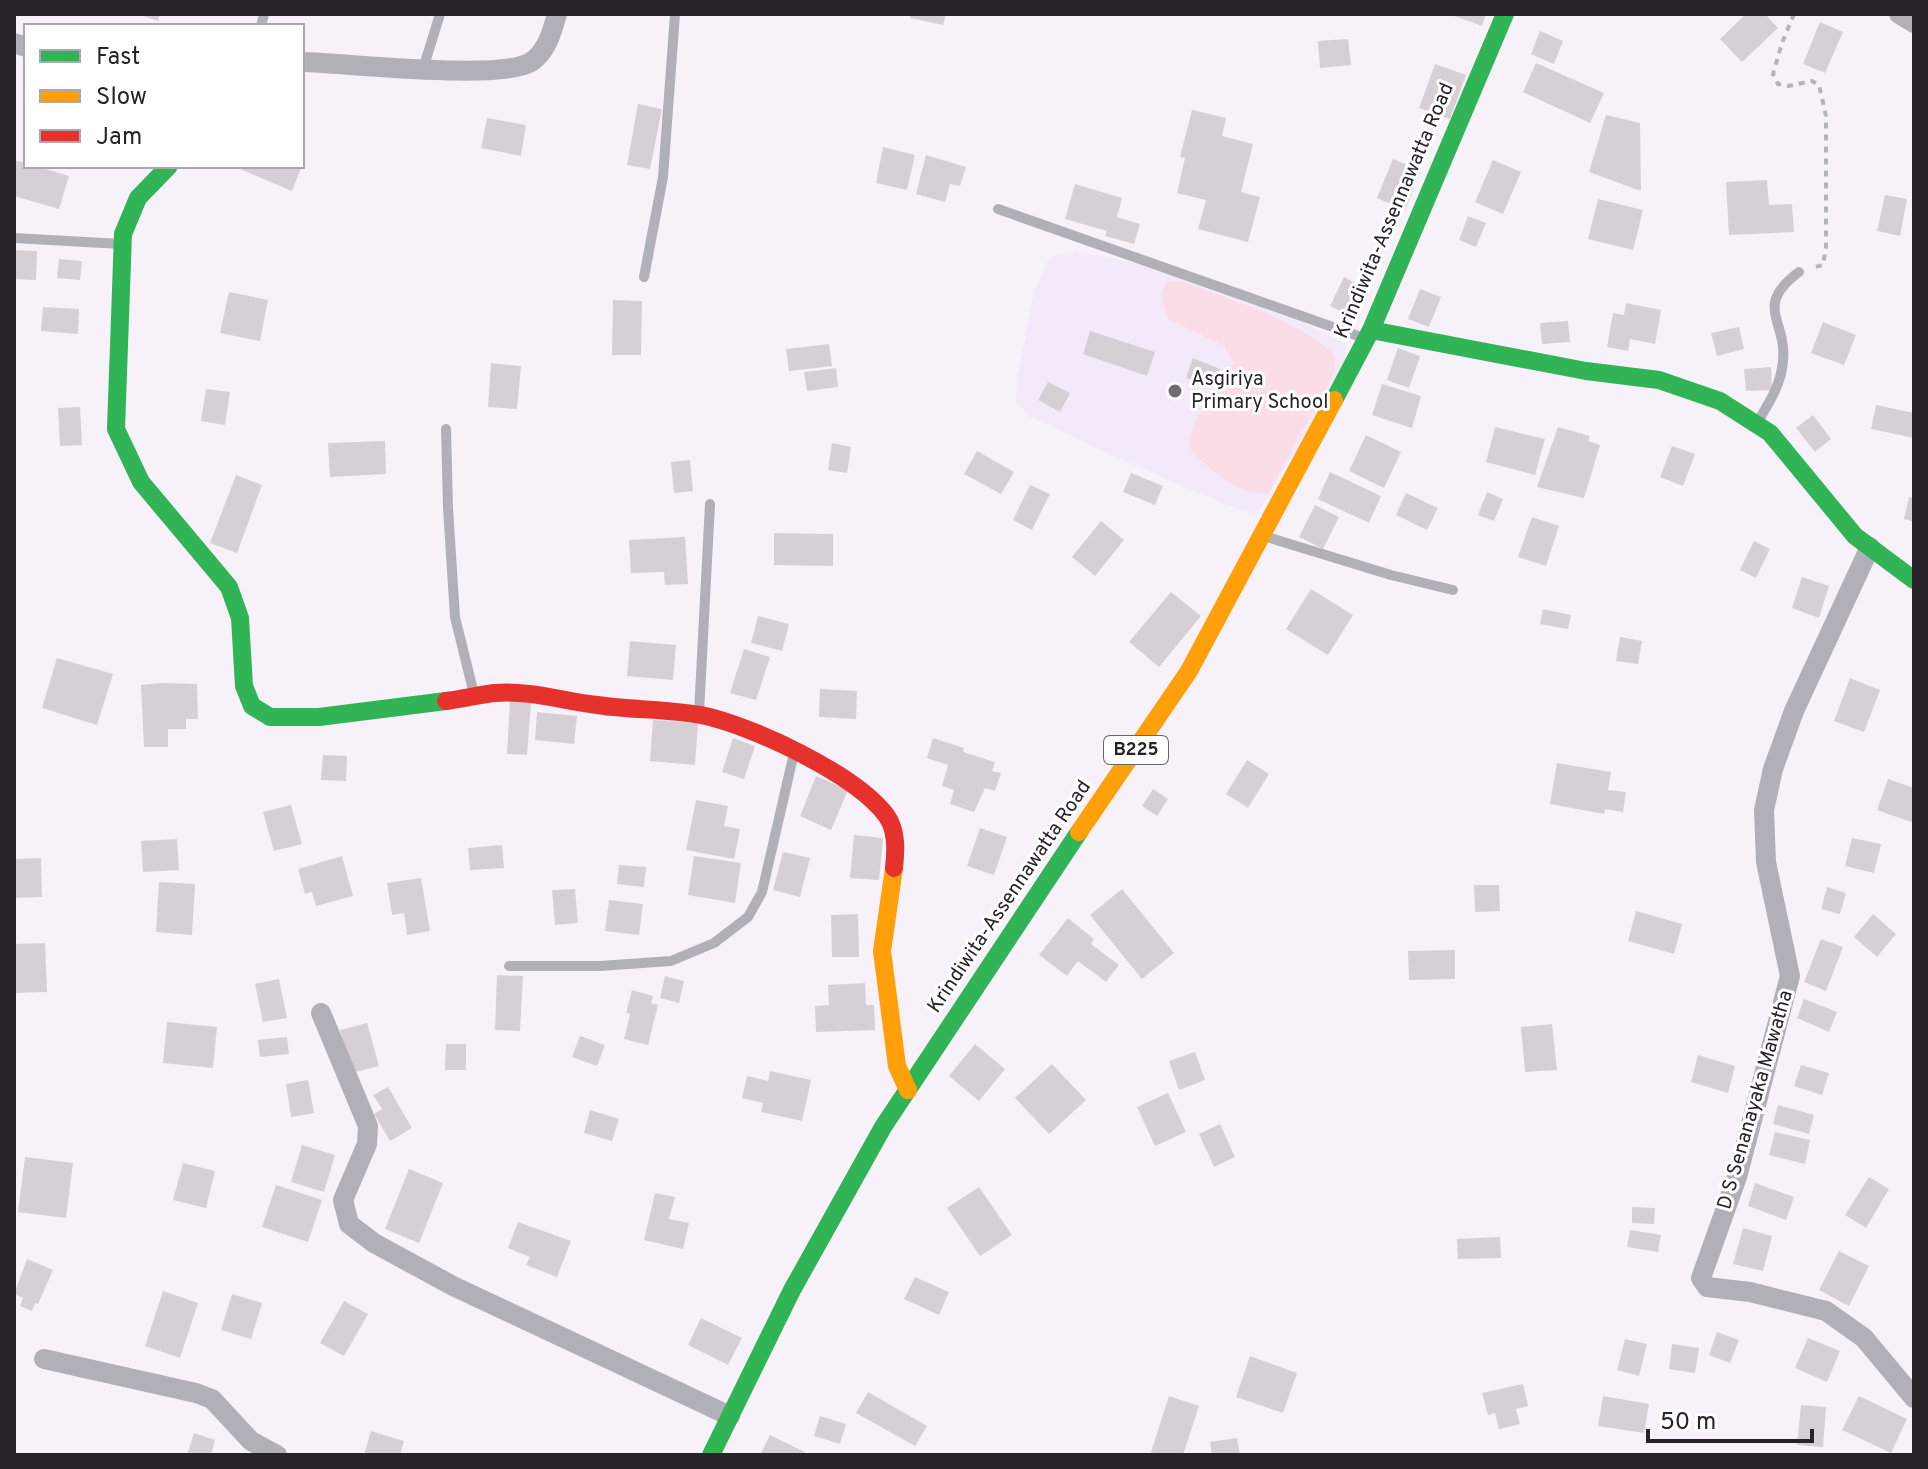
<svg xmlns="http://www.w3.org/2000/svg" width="1928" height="1469" font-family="Overpass,sans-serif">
	<rect width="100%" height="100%" fill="#f7f2fa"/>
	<path fill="#f3e9f9" d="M1076 251 1134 263 1177 277 1303 323 1345 343 1346 366 1257 514 1224 504 1094 447 1029 416 1016 403 1017 380 1034 291 1050 257Z"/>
	<path fill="#fbdde7" d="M1181 281C1234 301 1290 317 1334 354L1335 371 1268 494C1232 491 1214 473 1190 449 1189 417 1205 410 1222 387 1227 380 1230 370 1233 362L1224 346 1168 319 1161 296 1166 282Z"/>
	<path fill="#d6d0d6" d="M137 14H160L158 21Z
		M911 14H946L943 25 910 18Z
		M1449 14H1486L1482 26Z
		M1746 14H1765L1778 28 1742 62 1720 39Z
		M1820 22 1843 32 1825 73 1803 64Z
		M1540 31 1563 41 1554 64 1531 54Z
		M1348 39 1351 65 1320 68 1318 41Z
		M1536 63 1604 93 1590 123 1523 92Z
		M1435 64 1466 75 1450 119 1419 108Z
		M638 104 662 109 650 169 627 165Z
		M1192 110 1226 118 1222 136 1253 144 1241 192 1260 197 1248 242 1198 229 1206 200 1177 193 1185 158 1180 157Z
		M1606 115 1640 123 1641 191 1589 172Z
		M487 118 526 125 521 156 481 148Z
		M883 147 915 155 907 190 876 183Z
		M926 155 966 167 960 186 950 184 945 202 916 194Z
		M1393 159 1421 171 1405 210 1377 198Z
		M14 160 26 163V166H36L69 176 59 209 14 196Z
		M1493 160 1521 172 1503 214 1475 202Z
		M241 166H302L292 191 240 169Z
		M1767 180 1769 205 1792 204 1794 232 1729 235 1726 182Z
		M1075 184 1122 198 1117 217 1140 224 1134 244 1105 236 1107 231 1065 219Z
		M1885 195 1907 199 1900 236 1877 231Z
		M1598 199 1643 210 1633 250 1588 239Z
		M1468 216 1486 223 1476 247 1459 240Z
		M14 250 37 251 36 280 14 279Z
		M59 259 82 261 80 280 57 278Z
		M1344 277 1362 287 1348 315 1330 306Z
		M1420 289 1441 297 1429 327 1408 319Z
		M229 292 268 300 260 341 220 333Z
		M613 300 642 301 641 355H612Z
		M1626 303 1661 310 1655 344 1630 339 1628 351 1607 347 1613 313 1624 315Z
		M43 307 79 309 78 334 41 331Z
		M1568 321 1570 342 1542 344 1540 323Z
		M1823 322 1856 335 1844 365 1811 353Z
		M1739 327 1744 349 1717 356 1711 333Z
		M1090 331 1155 352 1147 376 1083 354Z
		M829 344 832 366 789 371 786 349Z
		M1398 348 1420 356 1409 388 1387 380Z
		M1193 358 1220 369 1213 388 1186 378Z
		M491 363 521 366 517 409 488 407Z
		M1771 367 1772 390 1746 391 1744 369Z
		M836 368 838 387 807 391 804 372Z
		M1048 382 1070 393 1060 412 1038 400Z
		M1382 384 1421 396 1412 428 1372 415Z
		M206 389 230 392 225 425 201 421Z
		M1876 405 1914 413V438L1871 429Z
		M80 407 82 445 60 446 58 408Z
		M1813 415 1831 439 1815 452 1796 428Z
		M1495 427 1545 439 1535 475 1486 462Z
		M1558 427 1590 436 1588 441 1600 445 1584 498 1537 487Z
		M1366 435 1401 452 1384 488 1349 471Z
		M385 441 386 474 330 477 328 443Z
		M832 443 851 447 847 473 828 470Z
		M1672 446 1695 454 1683 486 1660 477Z
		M977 451 1014 472 1001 494 964 474Z
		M690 460 693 491 674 493 671 462Z
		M1330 472 1381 496 1369 523 1318 499Z
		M1131 473 1163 486 1155 505 1123 492Z
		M236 475 262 485 237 553 210 543Z
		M1030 485 1050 494 1032 530 1013 520Z
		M1487 492 1503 499 1494 521 1478 515Z
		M1406 493 1438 508 1427 530 1396 515Z
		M1909 497 1914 498V522L1904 519Z
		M1315 505 1339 517 1323 549 1299 537Z
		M1532 517 1559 526 1546 566 1518 557Z
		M1101 521 1124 540 1095 576 1072 557Z
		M774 533 833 534V566L774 565Z
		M685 537 688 584 665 585 664 572 631 573 629 540Z
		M1754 541 1770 549 1756 578 1740 570Z
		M1802 577 1829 586 1819 618 1792 608Z
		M1311 589 1353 615 1328 655 1286 629Z
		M1171 592 1201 616 1159 667 1129 642Z
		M1543 609 1571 615 1568 629 1540 624Z
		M758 616 789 624 782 651 751 643Z
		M1620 637 1642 641 1638 664 1616 661Z
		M630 641 676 645 673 680 627 676Z
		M744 649 770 657 756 700 730 693Z
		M57 658 113 674 97 725 42 708Z
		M1850 678 1880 690 1864 732 1834 721Z
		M160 683 197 684 198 719H186V729H168V747H144L141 685Z
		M820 689 857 691 856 719 819 717Z
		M510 701 531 703 527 755 507 754Z
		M537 712 577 716 574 744 535 740Z
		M653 720 698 723 695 765 650 761Z
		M733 738 755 746 744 779 722 772Z
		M933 738 964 748 963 752 995 762 992 771 1001 773 995 791 985 788 974 812 950 804 954 790 942 786 948 765 927 758Z
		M323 755 347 756 346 781 321 780Z
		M1247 760 1269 774 1248 808 1226 794Z
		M1557 763 1611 772 1608 790 1626 792 1623 812 1605 809 1604 814 1550 804Z
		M816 776 848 790 831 830 800 816Z
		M1888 779 1914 788V823L1877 810Z
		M1153 789 1168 799 1157 816 1142 806Z
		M696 800 728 806 724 826 740 829 734 859 686 850Z
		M291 805 302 844 274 851 263 812Z
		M980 828 1007 837 994 875 967 866Z
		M854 835 883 838 879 880 850 878Z
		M1852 838 1881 844 1874 873 1845 866Z
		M177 839 179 870 143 872 141 841Z
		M502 845 504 868 470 870 468 848Z
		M783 852 810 858 800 897 773 890Z
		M342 856 353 896 316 906 312 892 305 894 298 869Z
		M694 856 741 863 735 903 688 895Z
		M41 858 42 897 14 898V859Z
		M619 865 646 867 644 887 617 884Z
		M421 878 430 931 407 935 404 913 392 915 387 883Z
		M159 882 195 884 192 935 156 932Z
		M1474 885H1499L1500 911 1475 912Z
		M1827 887 1846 893 1840 914 1821 909Z
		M575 889 578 923 555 925 552 890Z
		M1122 889 1174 953 1142 979 1090 915Z
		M609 900 643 904 639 935 605 931Z
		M1636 911 1682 924 1674 954 1628 941Z
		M858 914 859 957H832L831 915Z
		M1873 914 1896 934 1877 957 1854 937Z
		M1068 918 1094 939 1091 944 1119 965 1106 982 1078 961 1067 976 1039 955Z
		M1821 939 1843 947 1826 991 1804 982Z
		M45 943 47 992 14 993V944Z
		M1455 950V979L1409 980 1408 951Z
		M497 975 523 976 520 1031 495 1030Z
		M665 976 684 981 679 1003 660 998Z
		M279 979 287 1018 263 1022 255 984Z
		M865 983 866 1005H874L875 1030 816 1032 815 1006 829 1005 828 985Z
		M632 990 653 996 651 1003 658 1005 648 1045 624 1039 630 1014 626 1013Z
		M1804 999 1837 1012 1829 1032 1797 1018Z
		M167 1022 217 1027 213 1068 163 1063Z
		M367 1023 379 1066 352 1073 340 1030Z
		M1552 1024 1557 1070 1525 1072 1521 1027Z
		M580 1036 605 1045 597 1066 572 1057Z
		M287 1037 289 1054 260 1057 258 1040Z
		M446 1044H466V1070H445Z
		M975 1044 1005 1069 979 1101 949 1076Z
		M1195 1052 1205 1080 1179 1090 1169 1061Z
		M1698 1055 1735 1066 1728 1093 1691 1082Z
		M1052 1064 1086 1100 1049 1134 1015 1098Z
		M1801 1065 1829 1073 1822 1095 1794 1086Z
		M770 1071 811 1080 802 1121 761 1112 763 1103 742 1098 747 1076 768 1081Z
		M308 1080 314 1113 291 1117 286 1084Z
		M388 1087 412 1128 390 1141 374 1114 382 1109 373 1095Z
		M1168 1093 1186 1132 1155 1146 1137 1107Z
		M1778 1105 1814 1115 1809 1134 1773 1124Z
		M590 1110 619 1119 612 1141 584 1133Z
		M1220 1124 1235 1157 1214 1167 1199 1134Z
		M1775 1132 1810 1140 1805 1164 1769 1155Z
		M302 1145 335 1155 324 1192 291 1182Z
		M25 1157 73 1163 66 1218 18 1212Z
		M183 1163 215 1171 206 1208 173 1200Z
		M409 1169 443 1183 419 1243 385 1229Z
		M1869 1177 1889 1189 1866 1228 1845 1215Z
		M1755 1183 1794 1197 1786 1220 1748 1206Z
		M276 1185 322 1200 308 1242 262 1227Z
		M979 1187 1012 1235 980 1256 947 1208Z
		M655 1193 675 1197 669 1219 689 1223 683 1249 644 1240Z
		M1632 1207 1655 1208 1654 1224 1632 1223Z
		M518 1222 571 1241 557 1277 526 1265 530 1257 508 1248Z
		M1743 1228 1772 1236 1763 1271 1733 1264Z
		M1630 1230 1661 1235 1658 1252 1627 1247Z
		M1500 1237 1501 1258 1458 1259 1457 1239Z
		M1839 1251 1869 1266 1849 1306 1819 1290Z
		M27 1259 53 1270 38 1304 35 1303 32 1311 20 1306 23 1298 14 1294Z
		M915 1277 949 1292 939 1315 904 1299Z
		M163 1291 198 1303 180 1358 145 1346Z
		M232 1294 262 1303 251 1339 221 1330Z
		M344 1301 368 1314 344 1356 320 1343Z
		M701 1318 742 1338 728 1365 688 1345Z
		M1717 1332 1739 1340 1730 1363 1709 1355Z
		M1808 1338 1840 1351 1827 1382 1795 1368Z
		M1625 1339 1647 1344 1639 1376 1617 1370Z
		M1672 1344 1699 1348 1695 1373 1669 1369Z
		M1250 1356 1297 1373 1283 1413 1236 1397Z
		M1523 1384 1528 1406 1516 1409 1520 1424 1499 1429 1495 1413 1488 1415 1482 1393Z
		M868 1392 927 1426 915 1446 856 1413Z
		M1169 1396 1199 1406 1183 1455H1160L1151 1452Z
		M1603 1396 1649 1404 1644 1433 1598 1426Z
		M1859 1396 1907 1419 1891 1453 1842 1430Z
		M1801 1405 1826 1407 1823 1447 1797 1445Z
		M820 1416 846 1424 840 1444 814 1436Z
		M371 1431 404 1441 400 1455H364Z
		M194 1433 215 1440 211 1455H187Z
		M770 1435 805 1452 803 1455H760Z
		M1237 1438 1240 1455H1212L1210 1442Z"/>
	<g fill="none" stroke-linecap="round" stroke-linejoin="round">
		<path stroke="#b5b3ba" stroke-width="4" stroke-dasharray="6 6" stroke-linecap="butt" d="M1794 14 1782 43 1773 74 1778 84 1788 86 1812 81 1819 85 1826 116V247L1823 265 1812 268"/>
		<path stroke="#b1b0b9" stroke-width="10" d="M261 26 264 14
			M423 69 440 14
			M998 209 1364 338
			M14 238 121 244
			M644 277 663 177 675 14
			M1757 423C1769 403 1781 385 1783 361 1787 320 1753 306 1799 272
			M446 429 448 508 455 617 474 694
			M1267 537 1391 575 1453 590
			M699 713 710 504
			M509 966H600L671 961 714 943 748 917 762 892 794 753"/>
		<path stroke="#b1b0b9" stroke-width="20" d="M1899 14 1914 23
			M14 43 26 47
			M302 62C346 63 500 81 531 62 547 51 552 32 557 14
			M1870 547 1794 711 1773 769 1764 810 1766 862 1790 976 1737 1177 1701 1278 1707 1287 1750 1292 1826 1311 1864 1338 1914 1398
			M321 1013 368 1126 367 1144 343 1200 349 1224 374 1243 453 1286 730 1416
			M44 1359 196 1393 212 1399 251 1441 277 1455"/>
		<path stroke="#30b455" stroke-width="18" d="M169 166 138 198 123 234 116 429 141 482 229 587 240 618 244 686 252 706 270 717H319L446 701
			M1371 330 1586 371 1659 380 1720 401 1770 433 1855 536 1914 580
			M1334 400 1371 330 1505 14
			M711 1455 792 1290 883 1127 1079 832"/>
		<path stroke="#ff9f0a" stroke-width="18" d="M1079 832 1189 671 1334 400
			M894 868 882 951 897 1066 908 1090"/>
		<path stroke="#e5322d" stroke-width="18" d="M446 701C462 699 478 695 494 693 529 690 563 701 597 705 631 710 667 709 701 715 751 725 855 774 886 815 897 830 896 850 894 868"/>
	</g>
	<circle fill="#706b72" stroke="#fff" stroke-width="3" cx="1175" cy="391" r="8"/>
	<g text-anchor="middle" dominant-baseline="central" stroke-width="6" stroke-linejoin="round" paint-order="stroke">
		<rect fill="#fff" stroke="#686569" stroke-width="2" x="1104" y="736" width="64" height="28" rx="6"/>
		<g font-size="18" font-weight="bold" fill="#272329">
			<text x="1136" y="750">B225</text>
		</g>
		<g font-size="20" fill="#272329" stroke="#fff">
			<text transform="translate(1395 211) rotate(-67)">Krindiwita-Assennawatta Road</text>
			<text transform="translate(1010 897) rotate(-56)">Krindiwita-Assennawatta Road</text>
			<text transform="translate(1756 1100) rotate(-74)">D S Senanayaka Mawatha</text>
		</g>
		<g font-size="20" fill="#272329" stroke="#fff" text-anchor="start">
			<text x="1191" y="380">Asgiriya<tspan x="1191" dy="23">Primary School</tspan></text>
		</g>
	</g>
	<rect width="1928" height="1469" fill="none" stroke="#272329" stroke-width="32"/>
	<rect x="24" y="24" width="280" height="144" fill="#ffffff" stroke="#a9a7a9" stroke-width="2"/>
	<rect x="40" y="50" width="40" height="12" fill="#30b455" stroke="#a9a7a9" stroke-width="2"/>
	<text x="96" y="64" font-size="24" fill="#272329">Fast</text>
	<rect x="40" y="90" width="40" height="12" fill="#ff9f0a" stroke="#a9a7a9" stroke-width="2"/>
	<text x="96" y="104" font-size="24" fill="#272329">Slow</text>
	<rect x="40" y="130" width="40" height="12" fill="#e5322d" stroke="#a9a7a9" stroke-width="2"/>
	<text x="96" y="144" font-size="24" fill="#272329">Jam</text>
	<path d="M1648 1429v12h164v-12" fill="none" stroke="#272329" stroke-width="4"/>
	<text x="1660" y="1429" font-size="24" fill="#272329" stroke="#ffffff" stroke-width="6" paint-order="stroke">50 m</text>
</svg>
